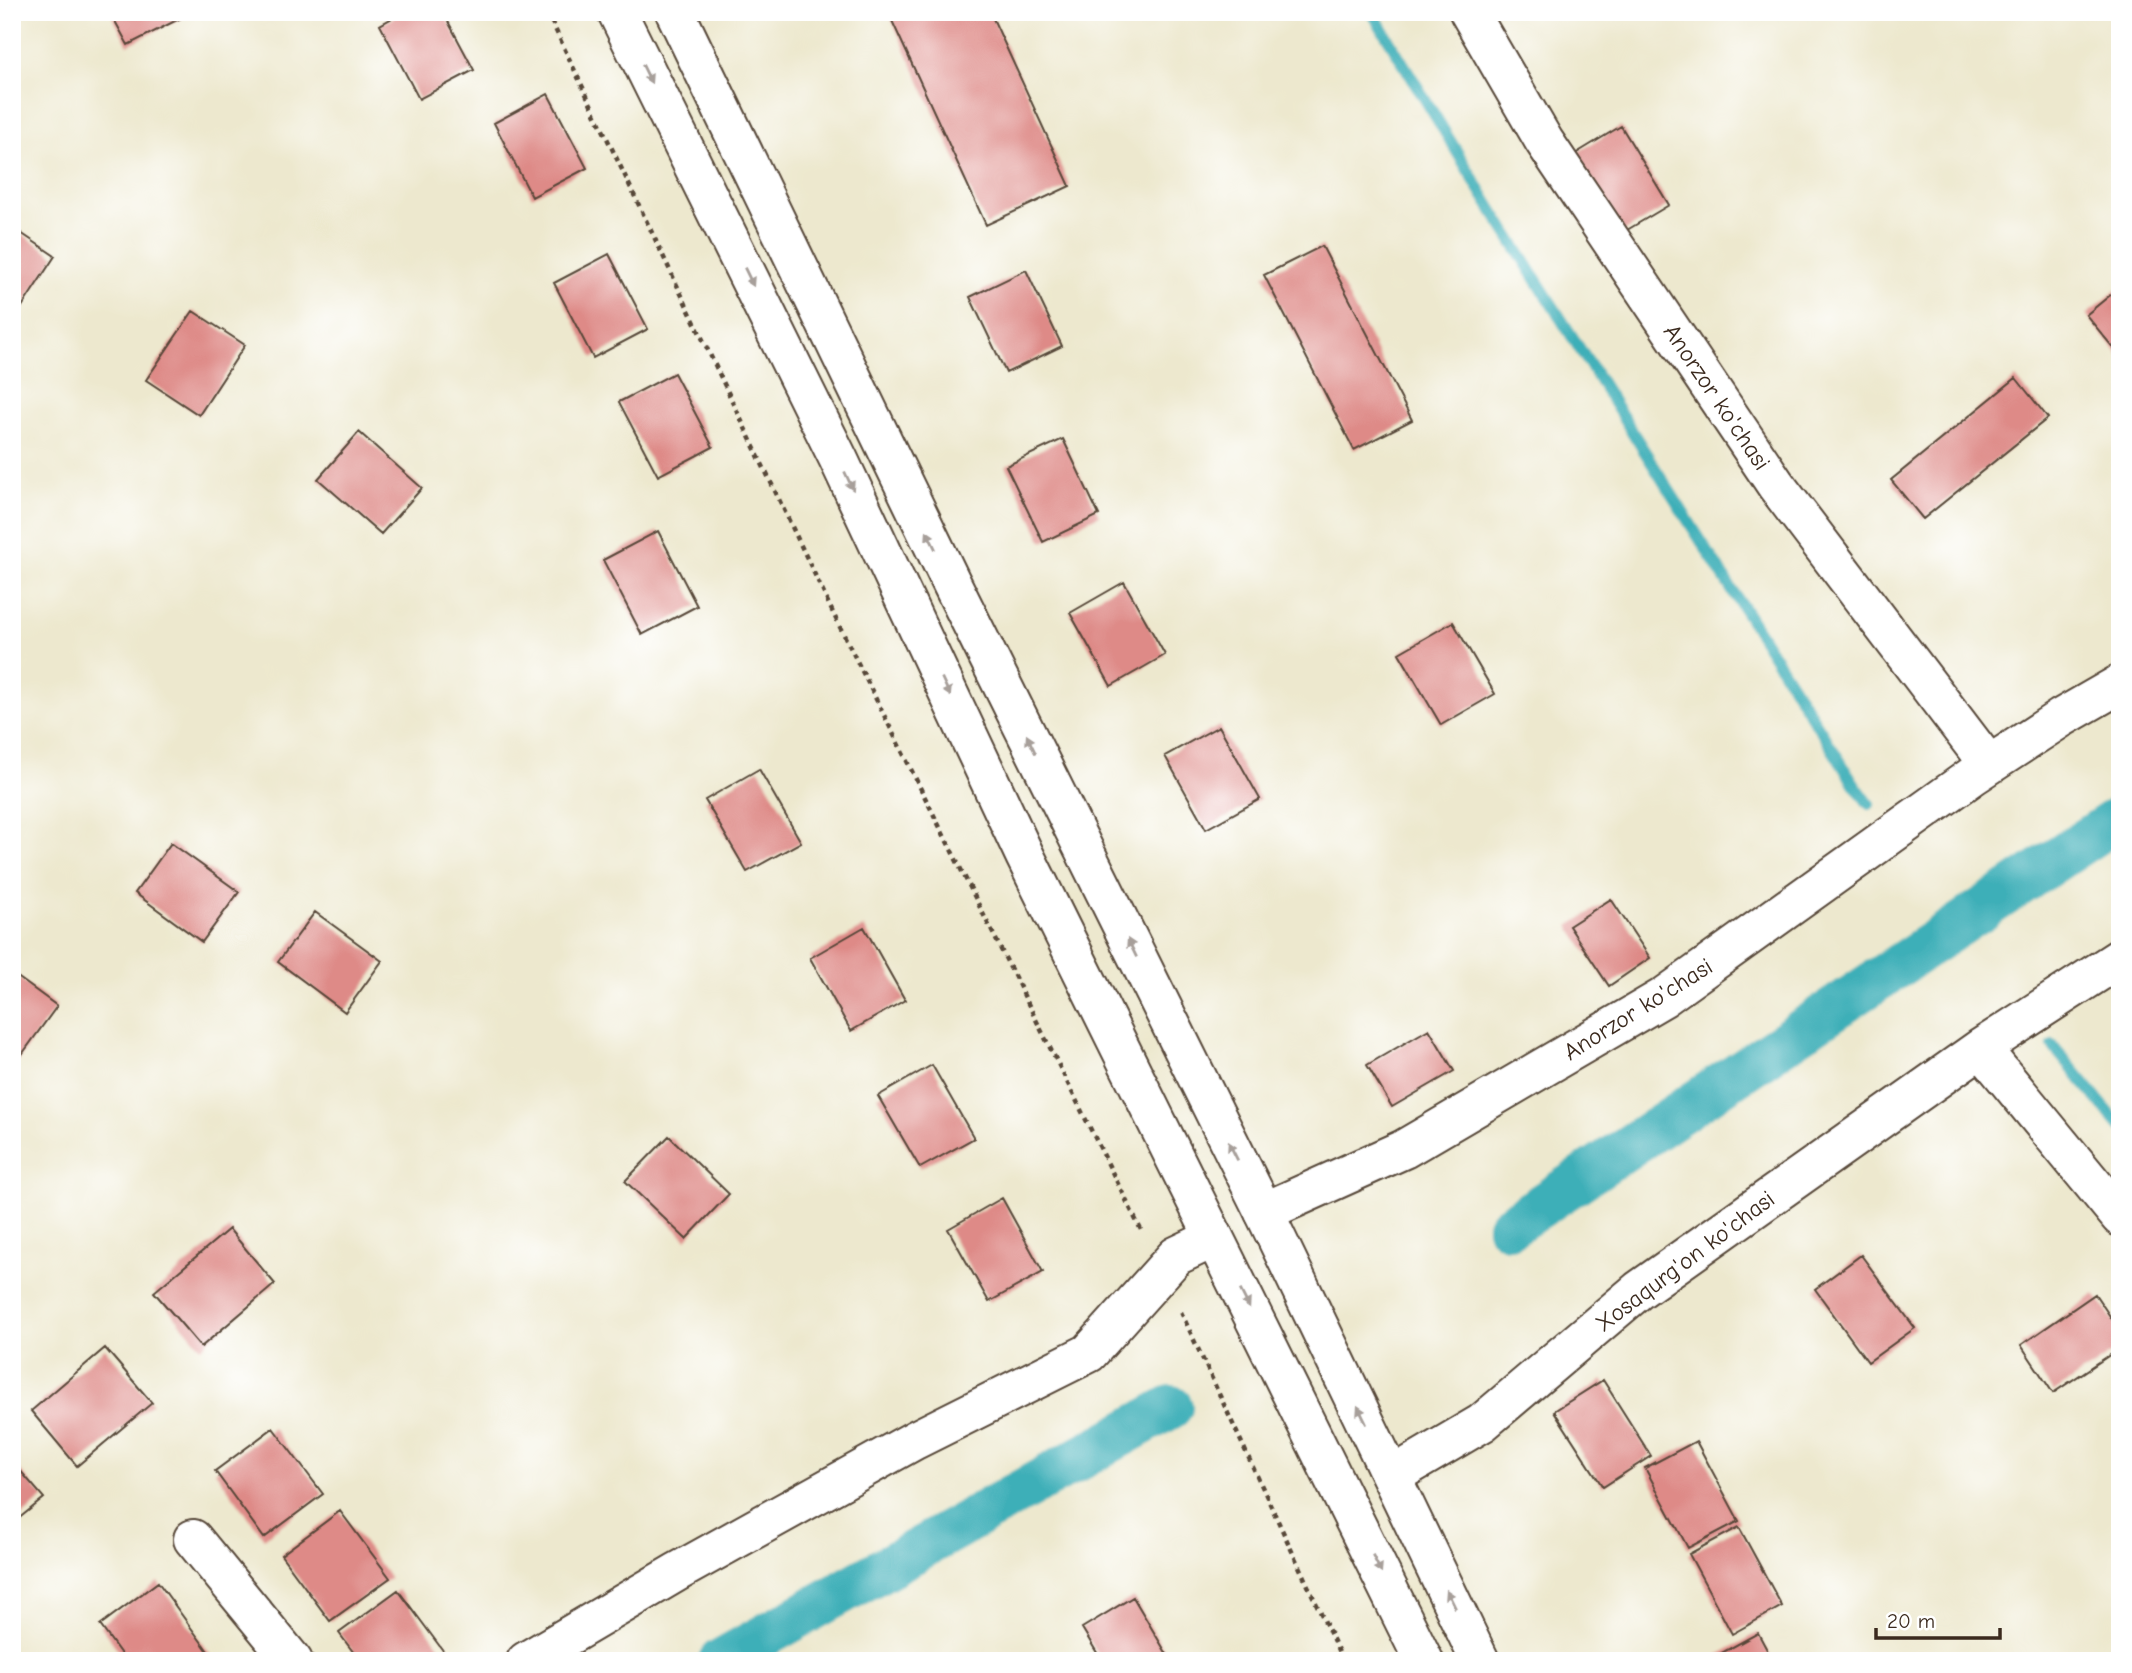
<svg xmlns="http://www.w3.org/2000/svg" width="2132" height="1673" font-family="'Comic Neue',sans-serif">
	<rect width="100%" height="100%" fill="#fff"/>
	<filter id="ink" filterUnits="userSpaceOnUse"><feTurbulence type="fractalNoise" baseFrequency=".0143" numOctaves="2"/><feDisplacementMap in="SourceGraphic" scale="14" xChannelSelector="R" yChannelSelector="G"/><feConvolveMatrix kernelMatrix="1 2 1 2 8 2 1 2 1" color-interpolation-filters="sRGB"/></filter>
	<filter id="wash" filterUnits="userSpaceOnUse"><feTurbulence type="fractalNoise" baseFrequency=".00686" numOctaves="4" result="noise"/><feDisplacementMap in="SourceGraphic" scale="28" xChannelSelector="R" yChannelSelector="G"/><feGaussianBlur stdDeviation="1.57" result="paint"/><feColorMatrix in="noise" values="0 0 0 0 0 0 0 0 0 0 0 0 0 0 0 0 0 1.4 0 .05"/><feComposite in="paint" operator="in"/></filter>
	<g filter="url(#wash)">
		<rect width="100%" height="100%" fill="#ede8ce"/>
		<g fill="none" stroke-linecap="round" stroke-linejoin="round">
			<path stroke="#3eafb8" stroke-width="12" d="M1372 12 1491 208 1855 785 1869 804
				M2053 1046 2120 1126"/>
			<path stroke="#3eafb8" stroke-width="44" d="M1509 1227 2120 817
				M720 1661 1171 1407"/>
		</g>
		<g id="blocks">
			<path fill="#de8a87" d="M110 12H181L183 17 128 45Z
				M403 12H443L474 70 419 99 380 25Z
				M888 12H990L1070 186 986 225Z
				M548 94 587 168 532 197 494 123Z
				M1621 126 1669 205 1622 233 1575 154Z
				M12 227 55 256 12 322Z
				M1322 246 1412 420 1354 450 1264 275Z
				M609 254 648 329 593 358 554 283Z
				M1026 270 1062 346 1006 373 970 297Z
				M2120 287V356L2086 315Z
				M193 311 245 345 199 415 146 380Z
				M674 373 713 447 658 476 619 402Z
				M2016 378 2048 418 1923 519 1891 480Z
				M359 432 422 488 381 534 318 479Z
				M1063 439 1099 515 1043 542 1006 466Z
				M658 531 697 606 642 635 603 560Z
				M1124 582 1165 655 1111 686 1070 613Z
				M1453 622 1495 694 1441 725 1399 653Z
				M1219 726 1260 799 1206 829 1165 756Z
				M759 769 801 842 747 872 705 800Z
				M171 843 239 892 202 942 135 893Z
				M1611 899 1650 958 1609 986 1569 926Z
				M315 912 382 961 345 1012 278 962Z
				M864 927 905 1000 851 1031 810 958Z
				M12 973 57 1006 15 1064 12 1062Z
				M1429 1029 1454 1071 1392 1107 1367 1065Z
				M932 1065 974 1138 920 1168 878 1096Z
				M669 1136 729 1194 686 1239 625 1181Z
				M1002 1198 1043 1272 989 1302 948 1229Z
				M229 1229 275 1284 201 1347 154 1292Z
				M1861 1255 1915 1328 1868 1362 1815 1289Z
				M2095 1294 2120 1331V1348L2053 1393 2021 1345Z
				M105 1348 152 1403 77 1466 31 1411Z
				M1603 1380 1651 1456 1603 1487 1554 1411Z
				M273 1428 323 1494 264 1538 215 1471Z
				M1696 1441 1739 1521 1688 1548 1645 1468Z
				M12 1461 44 1498 12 1524Z
				M340 1511 390 1578 330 1621 281 1555Z
				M1739 1527 1782 1606 1732 1634 1689 1554Z
				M158 1582 215 1661H126L100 1625Z
				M398 1590 447 1656 441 1661H360L339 1633Z
				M1133 1597 1171 1661H1102L1082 1628Z
				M1758 1633 1773 1661H1707Z"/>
		</g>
	</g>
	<g filter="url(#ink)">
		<use href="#blocks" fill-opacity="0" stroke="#564638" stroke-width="2"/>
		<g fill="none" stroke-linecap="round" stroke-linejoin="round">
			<g stroke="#564638" stroke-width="42">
				<path id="street" d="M1469 12 1544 141 1776 485 1989 765
					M1981 1048 2120 1217
					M1264 1212 1404 1149 1664 997 1974 775 2061 718 2120 684
					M1392 1476 1482 1423 1639 1290 1981 1048 2120 958
					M193 1539 293 1661
					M526 1661 677 1572 915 1440 1089 1353 1176 1256 1214 1238"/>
			</g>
			<g stroke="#564638" stroke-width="42">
				<path id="highway" d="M617 12 838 458 1025 856 1424 1661
					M675 12 952 584 1264 1212 1480 1661"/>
			</g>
			<path stroke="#564638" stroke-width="4.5" stroke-dasharray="5 5" stroke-linecap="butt" d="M547 12 834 615 1142 1232
				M1181 1312 1343 1661"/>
			<use href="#street" stroke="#fff" stroke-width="38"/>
			<use href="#highway" stroke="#fff" stroke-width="38"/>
		</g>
		<defs><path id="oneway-solid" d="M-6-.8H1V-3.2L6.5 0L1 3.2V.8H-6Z" transform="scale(1.75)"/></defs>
		<g fill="#a79f9a">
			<use href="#oneway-solid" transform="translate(647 74) rotate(64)"/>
			<use href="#oneway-solid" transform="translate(749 277) rotate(64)"/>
			<use href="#oneway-solid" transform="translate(849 481) rotate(65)"/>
			<use href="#oneway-solid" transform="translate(931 540) rotate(-116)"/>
			<use href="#oneway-solid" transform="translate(946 687) rotate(65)"/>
			<use href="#oneway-solid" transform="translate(1031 744) rotate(-116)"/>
			<use href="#oneway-solid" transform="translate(1132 948) rotate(-116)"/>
			<use href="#oneway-solid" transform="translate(1233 1151) rotate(-117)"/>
			<use href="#oneway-solid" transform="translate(1245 1299) rotate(63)"/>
			<use href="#oneway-solid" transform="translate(1362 1415) rotate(-116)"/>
			<use href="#oneway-solid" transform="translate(1377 1564) rotate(64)"/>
			<use href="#oneway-solid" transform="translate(1451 1599) rotate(-116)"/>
		</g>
	</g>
	<g text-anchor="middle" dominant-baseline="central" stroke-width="5" stroke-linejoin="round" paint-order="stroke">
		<g font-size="24" fill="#3b2a1e" stroke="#fff">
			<text transform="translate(1717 397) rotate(56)">Anorzor ko'chasi</text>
			<text transform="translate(1638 1009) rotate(-32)">Anorzor ko'chasi</text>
			<text transform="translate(1685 1261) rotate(-37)">Xosaqurg'on ko'chasi</text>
		</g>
	</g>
	<rect width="2132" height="1673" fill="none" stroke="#fff" stroke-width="42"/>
	<path d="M1876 1628v10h124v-10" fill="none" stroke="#3b2a1e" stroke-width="3.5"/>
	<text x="1887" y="1628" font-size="21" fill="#3b2a1e" stroke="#ffffff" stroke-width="5" paint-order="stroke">20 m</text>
</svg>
